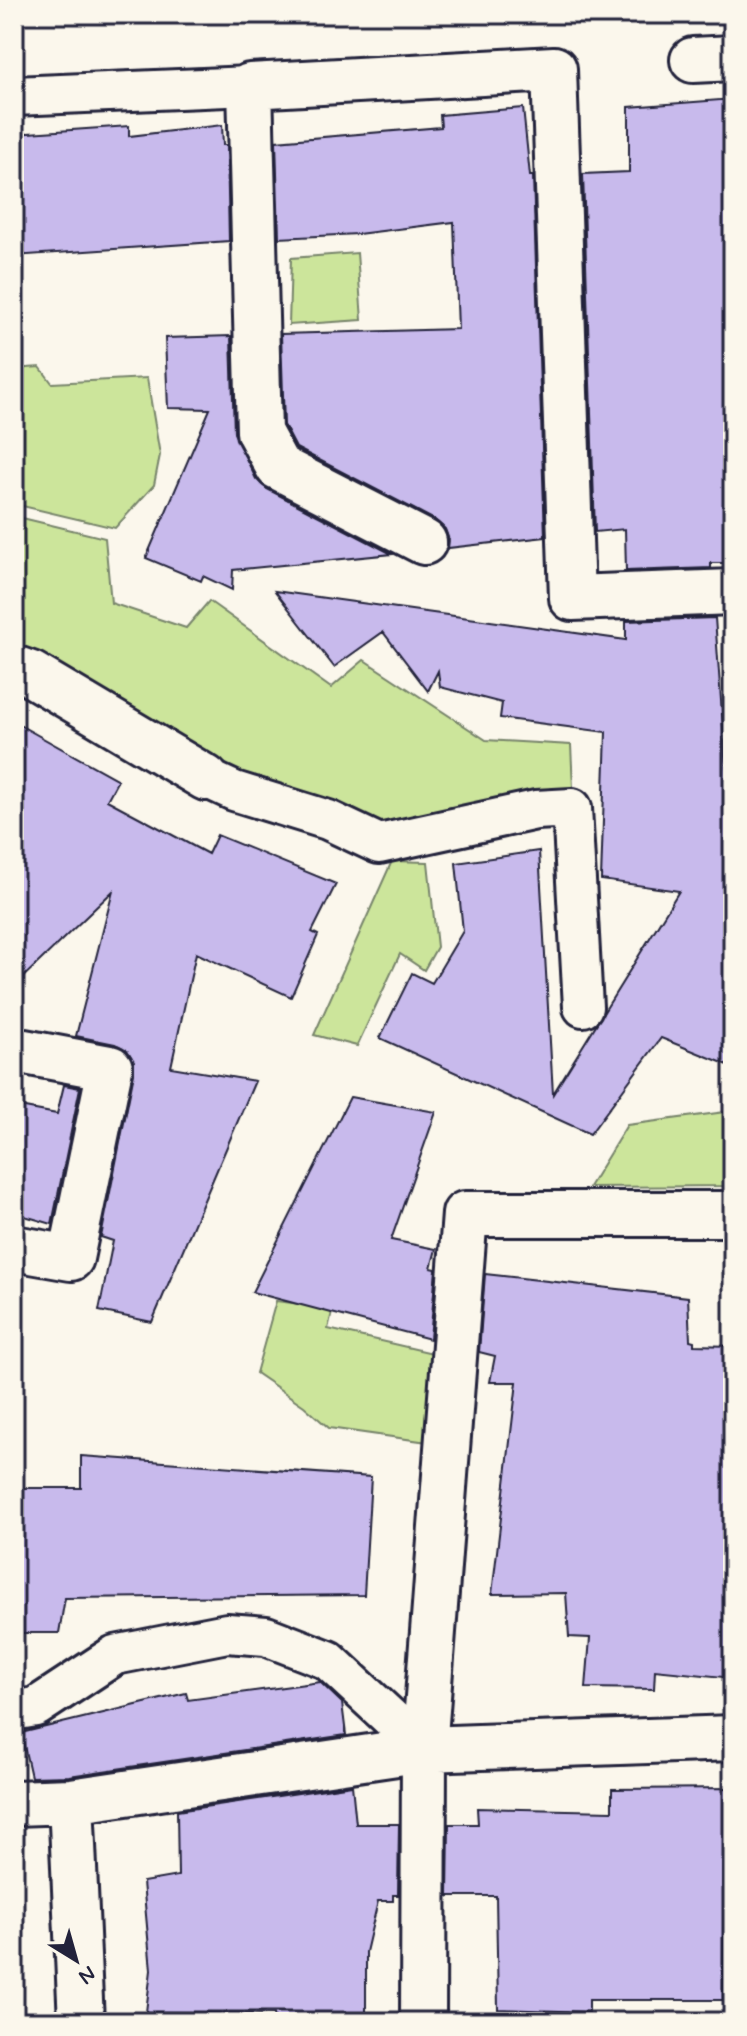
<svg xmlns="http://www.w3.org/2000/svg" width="747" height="2036" font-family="Mynerve,sans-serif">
	<rect width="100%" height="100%" fill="#fbf7ec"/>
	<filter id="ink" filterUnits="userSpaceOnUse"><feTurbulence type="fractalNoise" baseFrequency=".0125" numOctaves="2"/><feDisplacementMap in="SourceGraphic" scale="16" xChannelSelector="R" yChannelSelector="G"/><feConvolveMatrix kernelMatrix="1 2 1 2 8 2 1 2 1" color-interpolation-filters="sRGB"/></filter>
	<g filter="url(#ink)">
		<path fill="#cce59b" stroke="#77846b" stroke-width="2" d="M357 253 362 320 289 325 291 258Z
			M40 367 52 383 147 378 160 455 154 485 115 528 14 504V369Z
			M14 516 105 538 111 603 186 628 209 601 331 688 364 660 486 740 571 745 573 788 379 831 210 767 14 655Z
			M392 861 428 862 437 947 424 970 400 954 357 1046 314 1035Z
			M733 1105V1186L589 1187 627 1125 725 1112Z
			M276 1301 333 1308 328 1329 437 1354 428 1442 329 1428 304 1406 256 1373Z"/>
		<path fill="#c8baec" stroke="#22223b" stroke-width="2" d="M733 99V563H711V568L626 571 625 529 595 532 583 174 629 172V107Z
			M523 108 530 176H533L545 537 448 548 449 540 445 529 435 520 296 448 284 425 281 334 458 329 454 222 358 234 279 238 276 141 441 127 440 115Z
			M222 125 223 145H227L229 241 14 256V134L129 126V136Z
			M231 336 234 433 256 479 267 489 392 554 233 570 232 590 203 576 201 581 146 558 210 409 168 408 165 338Z
			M275 591 626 640V621L715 618 729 810 733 803V1067L661 1038 590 1134 380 1038 412 973 432 983 463 931 456 863 539 851 553 1094 679 891 601 880 606 732 500 718 502 703 440 687 438 671 428 691 383 632 334 667Z
			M14 722 118 780 107 800 208 854 217 835 336 884 312 932 318 935 291 997 196 953 171 1067 255 1081 152 1322 99 1311 113 1241 101 1237 134 1073V1061L127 1050 115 1044 76 1036 113 891 14 986Z
			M64 1085 80 1088 52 1224 14 1213V1106L57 1114Z
			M350 1097 436 1112 391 1240 436 1249 431 1268 436 1269 430 1339 252 1292Z
			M485 1274 688 1297 690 1340 694 1341V1345L733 1346V1678L655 1670 654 1689 586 1688 590 1638 569 1637 566 1593 492 1594 517 1382H490L495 1356 479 1352Z
			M81 1456 371 1477 364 1595 65 1598 59 1633H14V1488H81Z
			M320 1682 342 1703 346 1735 69 1776 31 1777 21 1733 186 1693 188 1700Z
			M352 1785 356 1824H399L398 1895H393V1901H378L366 1952V2022H275L274 2014 146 2012 151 1970 143 1882 178 1876 177 1811Z
			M733 1788V1847L725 1848 723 2000H589V2012L498 2009 496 1896H448L449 1824H478L477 1808 612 1811V1789Z"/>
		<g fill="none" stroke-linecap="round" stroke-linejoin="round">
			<g stroke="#22223b" stroke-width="44">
				<path id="lane" d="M14 96 250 86
					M206 778 234 791 328 820 379 844 536 810 572 808 583 1007
					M14 1708 18 1710 36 1707 115 1655 227 1633 266 1636 328 1660 424 1749"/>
			</g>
			<g stroke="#22223b" stroke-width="50">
				<path id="street" d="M693 60 733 58
					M424 542 278 467 259 432 250 86 554 69 572 598 733 592
					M14 668 31 674 206 778
					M14 1050 110 1068 71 1258 14 1248
					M71 1801 81 2022
					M14 1803 71 1801 424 1749 733 1738
					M423 2022 424 1749 465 1214H733"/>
			</g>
			<use href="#lane" stroke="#fbf7ec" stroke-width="38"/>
			<use href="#street" stroke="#fbf7ec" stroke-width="44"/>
		</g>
	</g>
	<rect width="747" height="2036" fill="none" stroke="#fbf7ec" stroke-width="48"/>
	<rect x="24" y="24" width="699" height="1988" fill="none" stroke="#22223b" stroke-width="3" filter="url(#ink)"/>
	<g transform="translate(76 1960) rotate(143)" stroke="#fbf7ec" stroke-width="6" paint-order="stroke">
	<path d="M0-6L14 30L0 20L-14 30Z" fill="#22223b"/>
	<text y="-12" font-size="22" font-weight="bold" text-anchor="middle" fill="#22223b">N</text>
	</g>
</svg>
